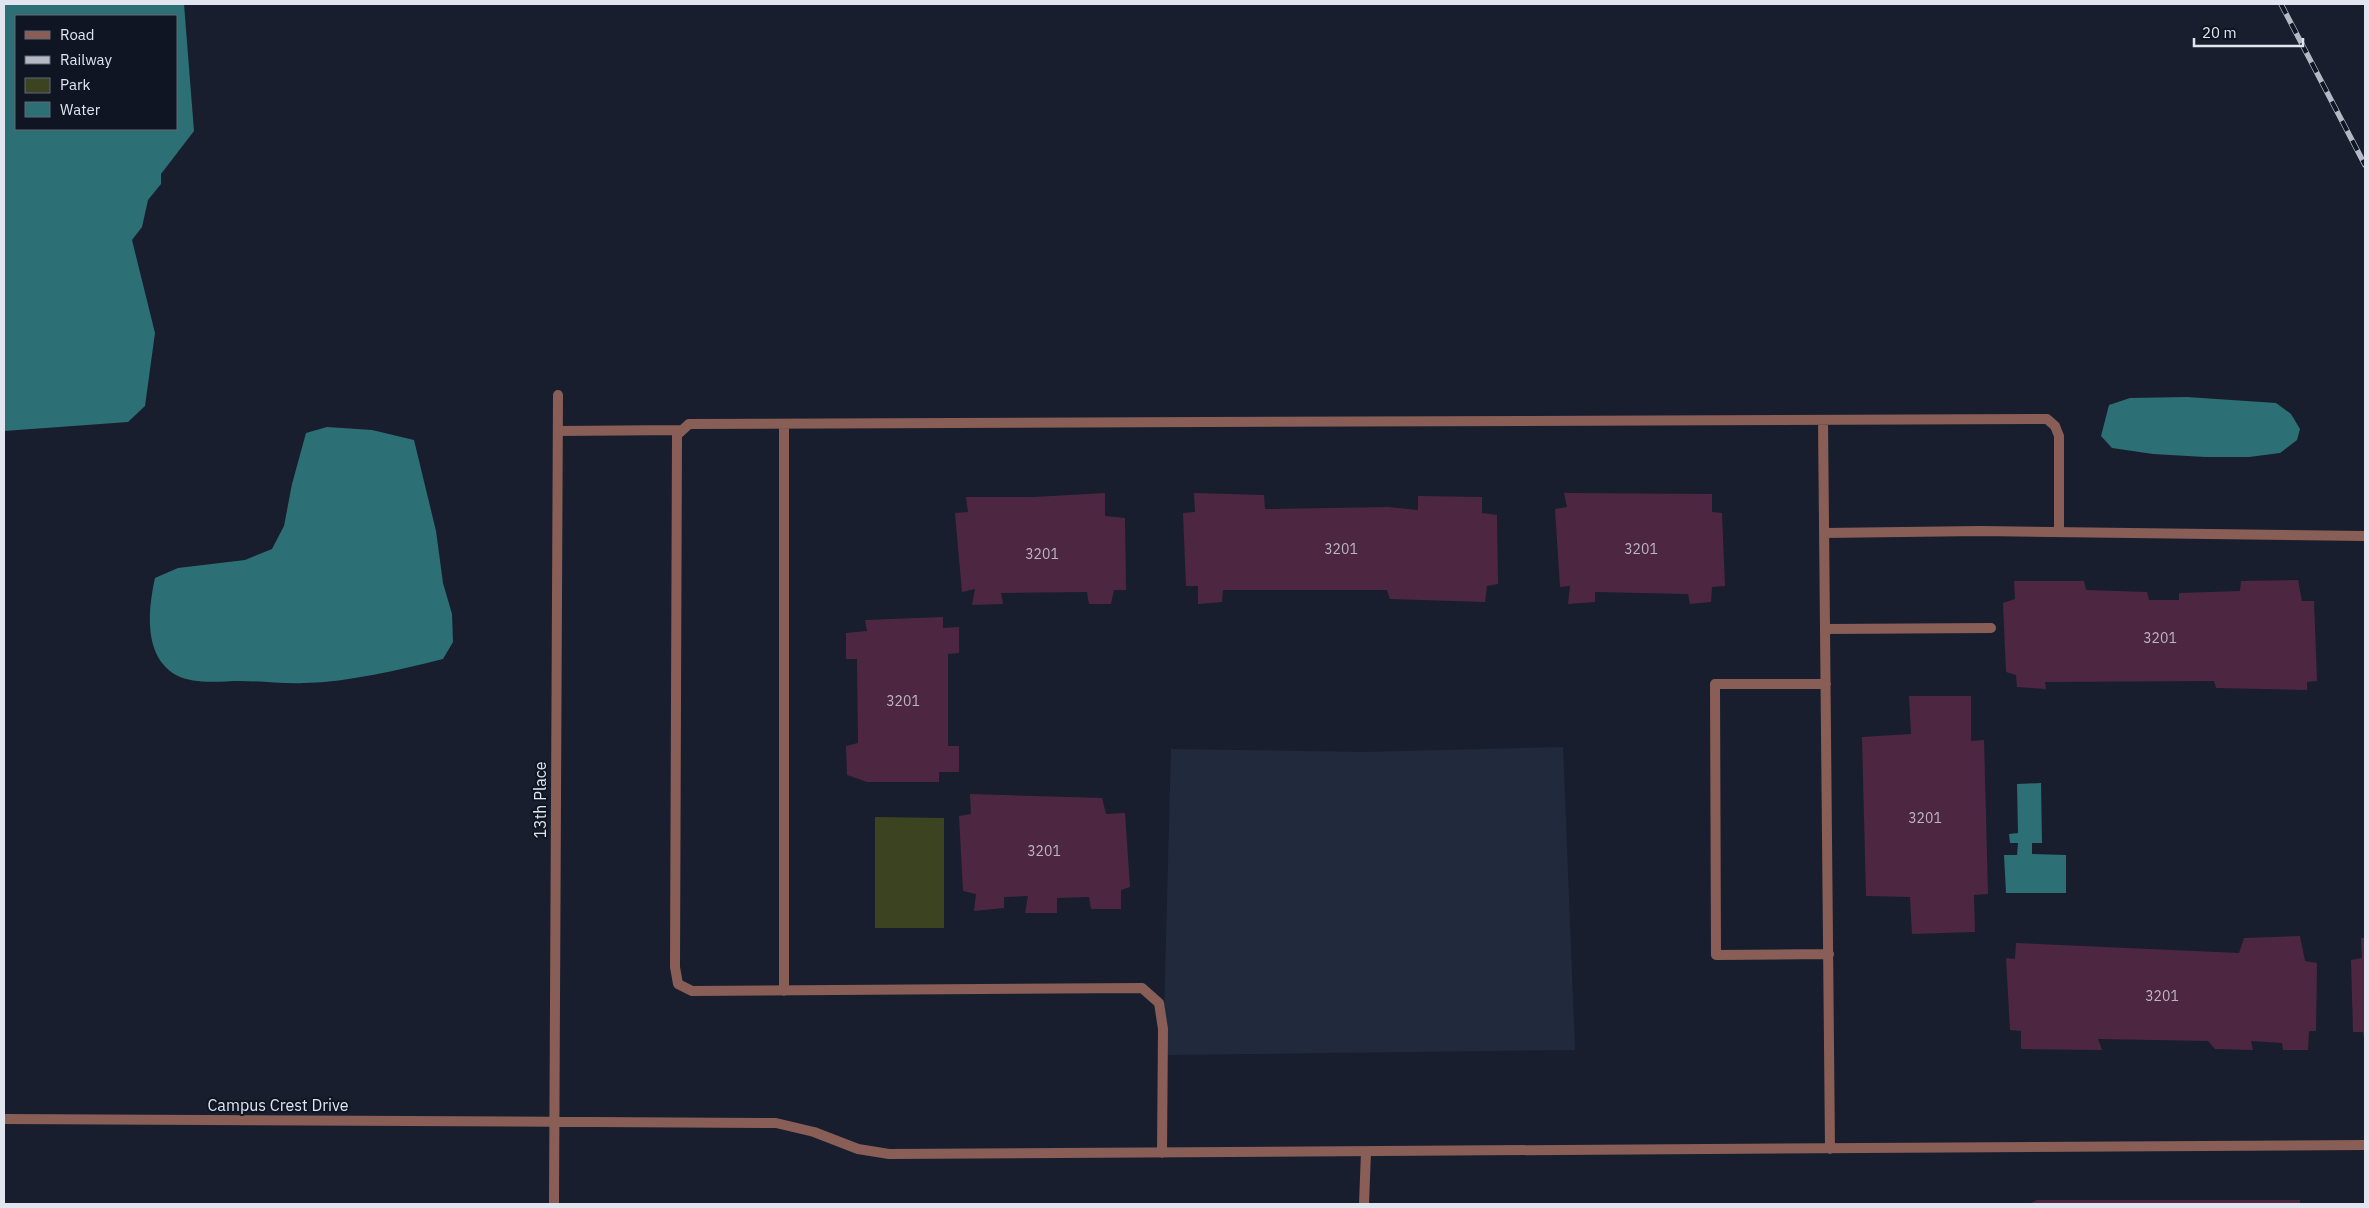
<svg xmlns="http://www.w3.org/2000/svg" width="2369" height="1208" font-family="'IBM Plex Sans',sans-serif">
	<rect width="100%" height="100%" fill="#181e2d"/>
	<path fill="#212a3d" d="M1563 747 1575 1050 1163 1055 1171 749 1363 752Z"/>
	<path fill="#3b4320" d="M875 817 944 818V928H875Z"/>
	<path fill="#2c7075" fill-rule="evenodd" d="M4 4H184L194 131 161 174V184L148 200 142 227 132 240 155 333 145 406 128 422 4 431ZM16 16H176V129H16Z
		M2187 397 2276 403 2291 414 2300 429 2297 440 2280 453 2249 457H2205L2153 454 2112 448 2101 436 2109 405 2130 398Z
		M327 427 372 430 414 440 436 531 443 583 452 614 453 642 443 659C398 670 350 682 304 683 283 684 261 681 240 681 220 681 195 685 176 675 143 656 148 610 155 578L178 568 245 560 272 549 284 526 292 484 306 433Z
		M2041 783 2042 843H2032V854L2066 855V893H2006L2004 855H2017L2018 843H2010L2009 834 2018 833 2017 784Z"/>
	<path fill="#4d2741" d="M1105 493V516L1125 518 1126 590H1114L1111 604H1089L1087 592 1001 593 1003 604 972 605 975 589 962 592 955 513 968 512 966 497H1034Z
		M1194 493 1264 495 1265 509 1388 507 1418 510V496L1482 497V513L1497 515 1498 584 1487 586 1485 602 1390 599 1387 590H1223L1222 602 1198 604V586H1186L1183 513 1195 512Z
		M1564 493 1712 494V512L1722 513 1725 586 1712 587 1711 602 1690 604 1688 594 1595 592V602L1568 604 1570 586 1560 587 1555 509 1567 507Z
		M2298 580 2302 601H2314L2317 681 2307 682V690L2216 688 2214 681 2045 682 2046 689 2017 687 2016 675 2006 672 2003 603 2015 599 2014 581H2084L2086 590 2147 592 2149 600H2179V593L2240 591 2241 581Z
		M943 617V628L959 627V653L948 654V746H959V772H939V782H867L847 775 846 746 858 743 857 659H846V633L867 631 865 620Z
		M1909 696H1971V741L1984 740 1988 894 1974 895 1975 932 1912 934 1910 897 1866 896 1862 737 1911 734Z
		M970 794 1102 798 1106 814 1125 813 1130 887 1121 890V909H1091L1089 897 1057 898V913H1025L1028 896 1004 897V908L974 911 976 894 963 891 959 816 971 814Z
		M2300 936 2305 961 2317 963 2316 1031H2309L2308 1050H2283L2282 1043 2251 1041 2253 1050 2215 1049 2208 1041 2098 1039 2102 1050 2021 1049V1031L2010 1030 2006 958 2015 959 2016 943 2239 953 2244 938Z
		M2361 938H2365V1044L2363 1032H2353L2351 960 2362 958Z
		M2037 1200H2300V1204H2029Z"/>
	<g fill="none" stroke-linecap="round" stroke-linejoin="round">
		<path stroke="#895e56" stroke-width="10" d="M1364 1204 1366 1152"/>
		<path stroke="#895e56" stroke-width="10" d="M1823 421 1830 1149
			M784 424V991
			M558 431 682 430
			M1824 533 1981 531 2365 536
			M1825 629 1991 628
			M1826 684H1715L1716 955 1829 954
			M4 1119 776 1123 814 1132 858 1149 889 1154 2365 1145
			M1162 1153 1163 1029 1159 1003 1142 988 692 991 678 984 675 967 677 435 689 424 2047 419 2055 426 2059 436V531
			M554 1204 558 395"/>
		<g stroke="#b5b9c5" stroke-width="5.5">
			<path id="rail" d="M2281 4 2365 165"/>
		</g>
		<use href="#rail" stroke="#0f1523" stroke-width="4" stroke-dasharray="11" stroke-linecap="butt"/>
	</g>
	<g text-anchor="middle" dominant-baseline="central" stroke-width="4" stroke-linejoin="round" paint-order="stroke">
		<g font-size="14" fill="#bcb6c4">
			<text x="1341" y="549">3201</text>
			<text x="1641" y="549">3201</text>
			<text x="1042" y="554">3201</text>
			<text x="2160" y="638">3201</text>
			<text x="903" y="701">3201</text>
			<text x="1925" y="818">3201</text>
			<text x="1044" y="851">3201</text>
			<text x="2162" y="996">3201</text>
		</g>
		<g font-size="16" fill="#e1e5f0" stroke="#0f1523">
			<text transform="translate(540 800) rotate(-90)">13th Place</text>
			<text x="278" y="1105">Campus Crest Drive</text>
		</g>
	</g>
	<rect width="2369" height="1208" fill="none" stroke="#e1e5f0" stroke-width="10"/>
	<rect x="15" y="15" width="162" height="115" fill="#0f1523" stroke="#636875"/>
	<rect x="25" y="31" width="25" height="8" fill="#895e56" stroke="#636875"/>
	<text x="60" y="40" font-size="15" fill="#e1e5f0">Road</text>
	<rect x="25" y="56" width="25" height="8" fill="#b5b9c5" stroke="#636875"/>
	<text x="60" y="65" font-size="15" fill="#e1e5f0">Railway</text>
	<rect x="25" y="78" width="25" height="15" fill="#3b4320" stroke="#636875"/>
	<text x="60" y="90" font-size="15" fill="#e1e5f0">Park</text>
	<rect x="25" y="102" width="25" height="15" fill="#2c7075" stroke="#636875"/>
	<text x="60" y="115" font-size="15" fill="#e1e5f0">Water</text>
	<path d="M2194 38v8h109v-8" fill="none" stroke="#e1e5f0" stroke-width="2.5"/>
	<text x="2202" y="38" font-size="15" fill="#e1e5f0" stroke="#0f1523" stroke-width="4" paint-order="stroke">20 m</text>
</svg>
